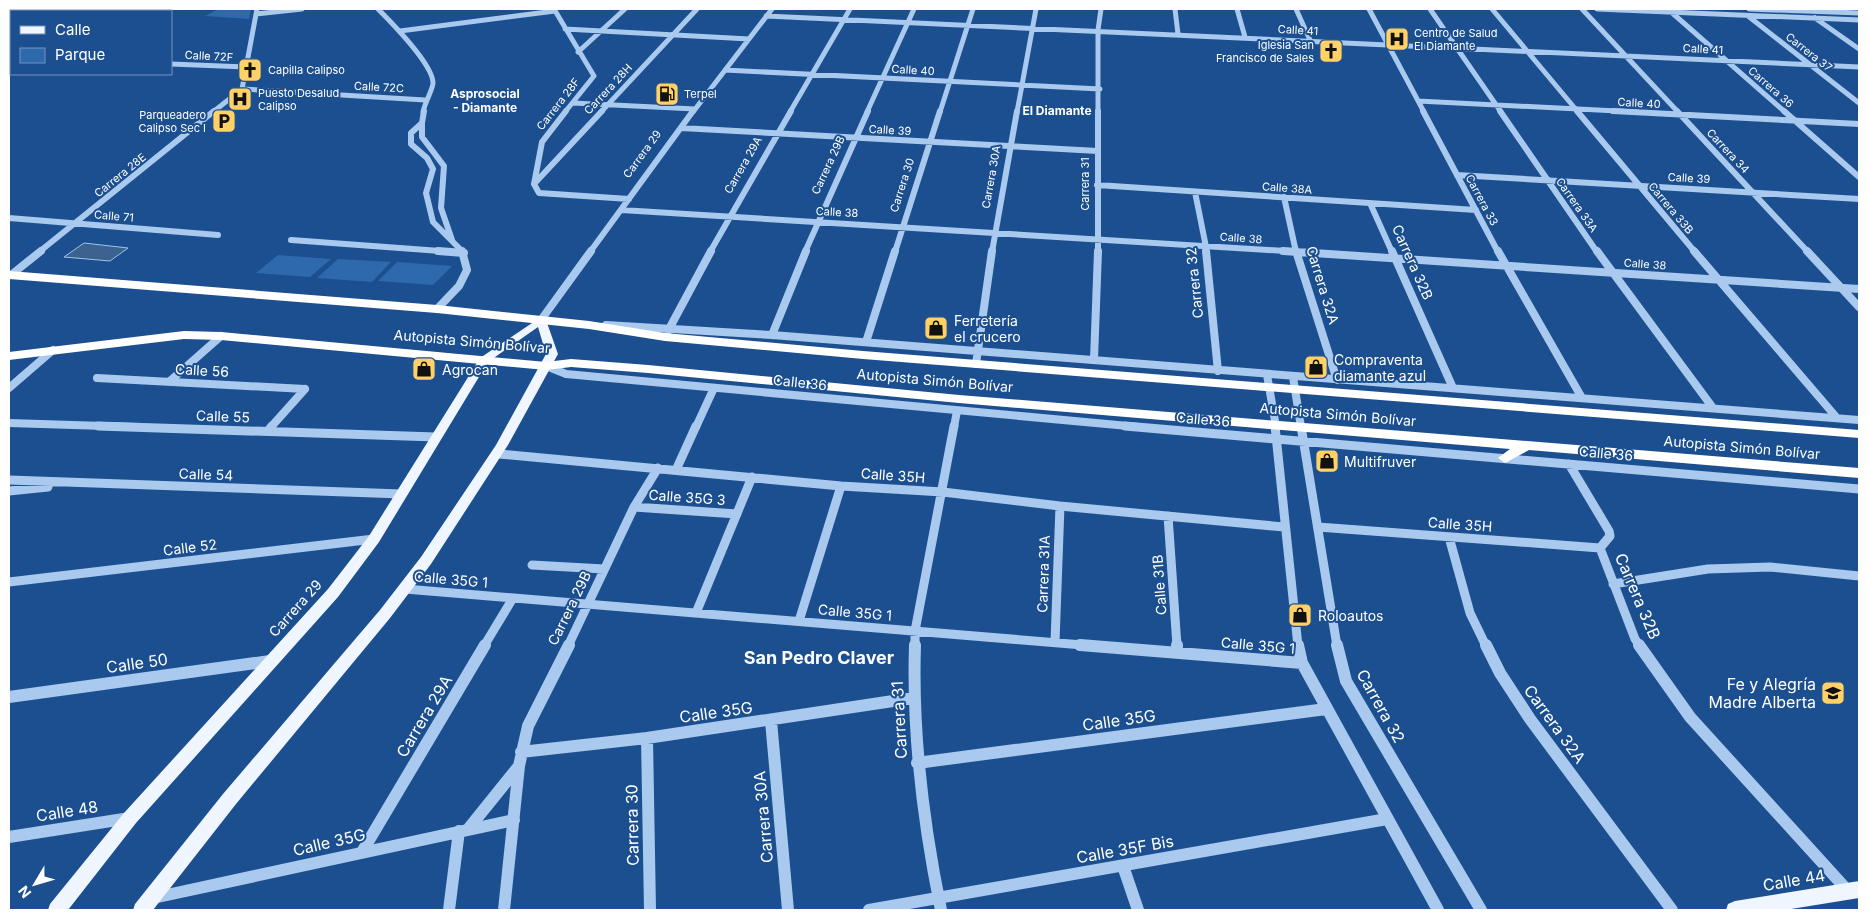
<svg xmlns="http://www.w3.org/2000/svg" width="1868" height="919" font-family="Inter,sans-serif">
	<rect width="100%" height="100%" fill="#1b4f8f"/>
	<path fill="#2e69ad" d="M219 9H251L249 19 205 16Z
		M278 255 331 259 310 277 256 273Z
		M338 259 391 262 372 282 317 278Z
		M397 262 452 266 433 285 378 281Z"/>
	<path fill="#3c6290" stroke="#9cc4f0" d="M84 243 128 248 110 261 64 257Z"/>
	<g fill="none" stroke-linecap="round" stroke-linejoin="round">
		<path stroke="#a9c9ee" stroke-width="5" d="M54 9 56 11
			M378 9C392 23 433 65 433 83 433 89 425 102 423 112
			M554 9 594 76 565 112
			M1175 9 1178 34
			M1237 9 1245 37
			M1296 9 1310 40
			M1369 9 1424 112
			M1430 9 1501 112
			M1492 9 1578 112
			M1582 9 1678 112
			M1597 9 1859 20
			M1749 9 1859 13
			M81 11 85 9
			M91 11 95 9
			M1670 11 1785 112
			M256 14 302 9
			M766 16 1859 67
			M1748 16 1859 103
			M1815 18 1859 49
			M9 26 11 31
			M565 29 749 39
			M400 31 555 11
			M578 52 625 9
			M9 58 11 57
			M171 64 246 67
			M725 70 1100 89
			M242 89 425 100
			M242 89 257 9
			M1418 101 1637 112
			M573 103 695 109
			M213 112 242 89
			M601 112 697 9
			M693 112 772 9
			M790 112 850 9
			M867 112 914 9
			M940 112 973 9
			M1017 112 1036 9
			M1098 112V30L1101 9"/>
		<path stroke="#a9c9ee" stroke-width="6" d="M424 111 422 123 411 133V144L427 158 433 169 426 193 433 222 463 252
			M566 111 542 142 534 184 539 193 629 199
			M1423 111 1498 252
			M1500 111 1597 252
			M1577 111 1695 252
			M1613 111 1859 124
			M1677 111 1808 252
			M1784 111 1859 177
			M422 123V137L444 166 441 208 452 240
			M681 128 1098 151
			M1457 175 1859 199
			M534 184 602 111
			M1097 185 1476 210
			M1195 192 1207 252
			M1284 197 1296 252
			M1370 203 1392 252
			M621 210 1301 252
			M9 218 218 235
			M291 240 454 252
			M39 252 214 111
			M590 252 693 111
			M710 252 791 111
			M805 252 868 111
			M895 252 940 111
			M992 252 1017 111
			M1098 252V111"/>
		<path stroke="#a9c9ee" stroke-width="8" d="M438 251 464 253
			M1206 251 1218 371
			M1283 251 1859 289
			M1296 251 1337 380
			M1392 251 1453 388
			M1498 251 1582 398
			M1597 251 1713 408
			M1694 251 1837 418
			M1807 251 1859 307
			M11 275 41 251
			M437 309 459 286 467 270 462 251
			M541 320 591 251
			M606 325 772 335 1859 420
			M668 331 711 251
			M772 335 806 251
			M866 342 895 251
			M1094 360 1098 251
			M976 364 992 251
			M546 366 566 374 1139 427
			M1267 375 1276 427
			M1293 377 1301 427
			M97 378 305 389
			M170 381 221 336
			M9 388 53 350
			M9 423 136 427
			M271 427 305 389
			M696 427 714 388
			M954 427 957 411"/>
		<path stroke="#a9c9ee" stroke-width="9" d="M98 426 436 437
			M1125 426 1859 489
			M1275 426 1298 646
			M1301 426 1337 646
			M268 431 272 426
			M499 454 841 486 943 492 1060 506 1284 527
			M1569 464 1609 531 1610 536 1600 548
			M676 470 696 426
			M9 480 402 494
			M9 491 48 487
			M634 507 737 514
			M1168 516 1177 646
			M1318 527 1600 548
			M1449 537 1470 613 1486 646
			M1600 548 1635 639 1640 646
			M532 565 604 569
			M9 582 374 539
			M1613 584 1708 569 1770 567 1859 576
			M405 589 1095 646
			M696 613 752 477
			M799 621 841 486
			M1055 642 1060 506
			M484 646 513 598
			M568 646 634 507 658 468
			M915 646V631L954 426"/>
		<path stroke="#a9c9ee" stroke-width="12" d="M915 645C912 734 923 822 941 910
			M1080 645 1302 663
			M1177 645V652
			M1298 645 1302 663 1438 910
			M1337 645 1346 681 1481 910
			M1486 645 1500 673 1530 719 1672 910
			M1639 645 1690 717 1848 891
			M9 697 270 661
			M771 721 788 910
			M647 738 650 910
			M521 752 647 738 913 698
			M917 763 1326 709
			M469 828 519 766
			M9 837 130 818
			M362 852 485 645
			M1123 866 1138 910
			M153 898 514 820
			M449 910 459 831
			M504 910 519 766 528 726 569 645
			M869 910 1387 819"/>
		<path fill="#f0f6ff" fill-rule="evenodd" d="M541 317 546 320 558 354 508 445 431 564 390 618 236 804 153 910H133L135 904 223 794 380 610 421 557 496 445 546 354 538 327 488 362 379 542 338 597 136 823 68 910H48L50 904 124 813 328 589 369 536 480 358Z
			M1859 881V898L1785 910H1726L1728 904 1735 901Z"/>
		<path fill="#fff" fill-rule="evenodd" d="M9 271 437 305 589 321 665 333 863 351 1859 430V438L863 359 665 341 589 329 437 313 9 279Z
			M184 331 221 332 546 362 571 359 648 365 959 395 1859 468V478L1529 450 1505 463 1498 458 1510 449 959 403 648 373 571 367 546 370 221 340 184 339 9 360V352Z"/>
	</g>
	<defs>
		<g id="hospital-square" transform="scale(1.25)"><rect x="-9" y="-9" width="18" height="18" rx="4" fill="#ffd166" stroke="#1b4f8f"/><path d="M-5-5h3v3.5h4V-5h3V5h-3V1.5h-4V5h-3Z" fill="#111"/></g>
		<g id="church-square" transform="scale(1.25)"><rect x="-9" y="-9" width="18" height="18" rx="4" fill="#ffd166" stroke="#1b4f8f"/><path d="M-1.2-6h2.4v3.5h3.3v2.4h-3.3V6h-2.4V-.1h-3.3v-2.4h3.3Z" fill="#111"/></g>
		<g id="fuel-square" transform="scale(1.25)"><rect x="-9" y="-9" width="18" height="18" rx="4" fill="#ffd166" stroke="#1b4f8f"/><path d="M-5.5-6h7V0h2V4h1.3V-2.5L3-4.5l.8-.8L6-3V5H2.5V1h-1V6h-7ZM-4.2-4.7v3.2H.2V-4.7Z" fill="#111"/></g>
		<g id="parking-square" transform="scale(1.25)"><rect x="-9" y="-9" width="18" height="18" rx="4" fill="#ffd166" stroke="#1b4f8f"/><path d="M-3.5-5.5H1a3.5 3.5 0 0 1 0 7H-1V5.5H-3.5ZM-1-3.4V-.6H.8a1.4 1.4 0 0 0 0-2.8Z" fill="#111"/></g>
		<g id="shop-square" transform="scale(1.25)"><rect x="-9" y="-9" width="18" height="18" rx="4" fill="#ffd166" stroke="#1b4f8f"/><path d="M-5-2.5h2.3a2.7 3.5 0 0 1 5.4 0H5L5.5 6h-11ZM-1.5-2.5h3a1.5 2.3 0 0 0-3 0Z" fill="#111"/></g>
		<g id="university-square" transform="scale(1.25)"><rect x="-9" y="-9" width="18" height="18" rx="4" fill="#ffd166" stroke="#1b4f8f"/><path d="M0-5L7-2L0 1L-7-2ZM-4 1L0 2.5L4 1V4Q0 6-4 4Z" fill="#111"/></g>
	</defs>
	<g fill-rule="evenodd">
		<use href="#hospital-square" x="1397" y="39"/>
		<use href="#church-square" x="1331" y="51"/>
		<use href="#church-square" x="250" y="70"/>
		<use href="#fuel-square" x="667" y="94"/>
		<use href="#hospital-square" x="240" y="99"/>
		<use href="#parking-square" x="224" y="121"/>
		<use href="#shop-square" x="936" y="328"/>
		<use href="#shop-square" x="1316" y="367"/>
		<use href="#shop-square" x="424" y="369"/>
		<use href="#shop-square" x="1327" y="461"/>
		<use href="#shop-square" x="1300" y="615"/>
		<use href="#university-square" x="1833" y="693"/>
	</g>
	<g text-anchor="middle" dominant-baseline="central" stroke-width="4" stroke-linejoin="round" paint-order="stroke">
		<g font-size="11" fill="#fff" stroke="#1b4f8f">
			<text transform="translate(1298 30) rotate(3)">Calle 41</text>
			<text transform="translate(1703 49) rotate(3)">Calle 41</text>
			<text transform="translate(1809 52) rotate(38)">Carrera 37</text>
			<text transform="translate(209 56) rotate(3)">Calle 72F</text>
			<text transform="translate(913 70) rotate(3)">Calle 40</text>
			<text transform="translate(379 87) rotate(3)">Calle 72C</text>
			<text transform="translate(1771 87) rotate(41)">Carrera 36</text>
			<text transform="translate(608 89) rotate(-47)">Carrera 28H</text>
			<text transform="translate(1639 103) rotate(3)">Calle 40</text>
			<text transform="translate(558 104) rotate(-52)">Carrera 28F</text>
			<text transform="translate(890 130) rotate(3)">Calle 39</text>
			<text transform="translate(1728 151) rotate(47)">Carrera 34</text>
			<text transform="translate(642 154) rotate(-54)">Carrera 29</text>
			<text transform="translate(743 165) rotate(-60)">Carrera 29A</text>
			<text transform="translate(828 165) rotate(-65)">Carrera 29B</text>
			<text transform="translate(120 175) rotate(-39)">Carrera 28E</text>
			<text transform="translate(991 177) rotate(-80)">Carrera 30A</text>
			<text transform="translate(1689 178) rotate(3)">Calle 39</text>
			<text transform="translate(1085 184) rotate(-90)">Carrera 31</text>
			<text transform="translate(902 185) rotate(-72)">Carrera 30</text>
			<text transform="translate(1287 188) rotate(4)">Calle 38A</text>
			<text transform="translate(1482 200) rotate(62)">Carrera 33</text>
			<text transform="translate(1577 205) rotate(55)">Carrera 33A</text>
			<text transform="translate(1671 208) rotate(50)">Carrera 33B</text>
			<text transform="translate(837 212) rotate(3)">Calle 38</text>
			<text transform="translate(114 216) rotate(5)">Calle 71</text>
			<text transform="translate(1241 238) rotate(4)">Calle 38</text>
			<text transform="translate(1645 264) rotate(4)">Calle 38</text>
		</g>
		<g font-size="11" fill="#fff" stroke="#1b4f8f" text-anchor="start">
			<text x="1414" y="33">Centro de Salud<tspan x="1414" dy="13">El Diamante</tspan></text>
			<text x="1314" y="45" text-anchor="end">Iglesia San<tspan x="1314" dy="13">Francisco de Sales</tspan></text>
			<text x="268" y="70">Capilla Calipso</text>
			<text x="258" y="93">Puesto Desalud<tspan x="258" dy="13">Calipso</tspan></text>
			<text x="684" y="94">Terpel</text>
			<text x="206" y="115" text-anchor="end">Parqueadero<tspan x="206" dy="13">Calipso Sec I</tspan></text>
		</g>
		<g font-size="12" font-weight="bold" fill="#fff" stroke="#1b4f8f">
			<text x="485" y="93">Asprosocial<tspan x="485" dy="14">- Diamante</tspan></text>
			<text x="1057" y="110">El Diamante</text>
		</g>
		<g font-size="14" fill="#fff" stroke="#1b4f8f">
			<text transform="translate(1413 262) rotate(66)">Carrera 32B</text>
			<text transform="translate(1194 283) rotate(-96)">Carrera 32</text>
			<text transform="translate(1323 285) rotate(73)">Carrera 32A</text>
			<text transform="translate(472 341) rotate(5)">Autopista Simón Bolívar</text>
			<text transform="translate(202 370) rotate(3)">Calle 56</text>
			<text transform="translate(935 380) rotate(5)">Autopista Simón Bolívar</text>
			<text transform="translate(800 382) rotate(6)">Calle 36</text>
			<text transform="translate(1338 414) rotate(5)">Autopista Simón Bolívar</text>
			<text transform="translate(223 416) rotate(2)">Calle 55</text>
			<text transform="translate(1203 419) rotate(5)">Calle 36</text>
			<text transform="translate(1742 447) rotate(5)">Autopista Simón Bolívar</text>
			<text transform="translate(1606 453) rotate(5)">Calle 36</text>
			<text transform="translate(206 474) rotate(2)">Calle 54</text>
			<text transform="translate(893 475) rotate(4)">Calle 35H</text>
			<text transform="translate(687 497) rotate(4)">Calle 35G 3</text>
			<text transform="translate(1460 524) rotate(4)">Calle 35H</text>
			<text transform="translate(190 547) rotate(-7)">Calle 52</text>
			<text transform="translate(1043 574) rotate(-88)">Carrera 31A</text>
			<text transform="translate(451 579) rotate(5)">Calle 35G 1</text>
			<text transform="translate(1159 585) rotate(-94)">Calle 31B</text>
			<text transform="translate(295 608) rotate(-48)">Carrera 29</text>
			<text transform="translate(569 608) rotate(-64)">Carrera 29B</text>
			<text transform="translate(855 612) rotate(5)">Calle 35G 1</text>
			<text transform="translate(1258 645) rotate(5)">Calle 35G 1</text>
		</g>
		<g font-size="14" fill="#fff" stroke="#1b4f8f" text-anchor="start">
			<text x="954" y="320">Ferretería<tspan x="954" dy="16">el crucero</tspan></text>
			<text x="1334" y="359">Compraventa<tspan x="1334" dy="16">diamante azul</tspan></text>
			<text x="442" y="369">Agrocan</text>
			<text x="1344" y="461">Multifruver</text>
			<text x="1318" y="615">Roloautos</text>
		</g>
		<g font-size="16" fill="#fff" stroke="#1b4f8f">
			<text transform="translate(1638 596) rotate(67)">Carrera 32B</text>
			<text transform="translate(137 663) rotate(-8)">Calle 50</text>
			<text transform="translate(1381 706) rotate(61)">Carrera 32</text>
			<text transform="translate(716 712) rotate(-8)">Calle 35G</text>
			<text transform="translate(424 716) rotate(-59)">Carrera 29A</text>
			<text transform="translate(899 720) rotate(-93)">Carrera 31</text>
			<text transform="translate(1119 720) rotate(-8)">Calle 35G</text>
			<text transform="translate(1555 724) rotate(54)">Carrera 32A</text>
			<text transform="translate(67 811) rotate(-9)">Calle 48</text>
			<text transform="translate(763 817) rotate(-95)">Carrera 30A</text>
			<text transform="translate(632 825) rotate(-91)">Carrera 30</text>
			<text transform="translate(329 842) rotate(-13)">Calle 35G</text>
			<text transform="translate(1125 849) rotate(-10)">Calle 35F Bis</text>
			<text transform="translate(1794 880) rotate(-10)">Calle 44</text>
		</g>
		<g font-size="16" fill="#fff" stroke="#1b4f8f" text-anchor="end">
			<text x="1816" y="684">Fe y Alegría<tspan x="1816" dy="18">Madre Alberta</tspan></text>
		</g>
		<g font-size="18" font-weight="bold" fill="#fff" stroke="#1b4f8f">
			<text x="819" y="657">San Pedro Claver</text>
		</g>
	</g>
	<rect width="1868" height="919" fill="none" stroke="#ffffff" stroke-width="20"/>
	<rect x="10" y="10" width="162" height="65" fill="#1b4f8f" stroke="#7695bc"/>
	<rect x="20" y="26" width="25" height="8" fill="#f0f6ff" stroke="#7695bc"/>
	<text x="55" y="35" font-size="15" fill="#ffffff">Calle</text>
	<rect x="20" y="48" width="25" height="15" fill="#2e69ad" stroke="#7695bc"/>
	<text x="55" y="60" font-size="15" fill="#ffffff">Parque</text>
	<g transform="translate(35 884) rotate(232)" stroke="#1b4f8f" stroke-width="4" paint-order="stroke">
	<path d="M0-4L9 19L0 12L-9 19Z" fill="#ffffff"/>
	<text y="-8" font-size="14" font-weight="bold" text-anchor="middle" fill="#ffffff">N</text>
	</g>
</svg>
